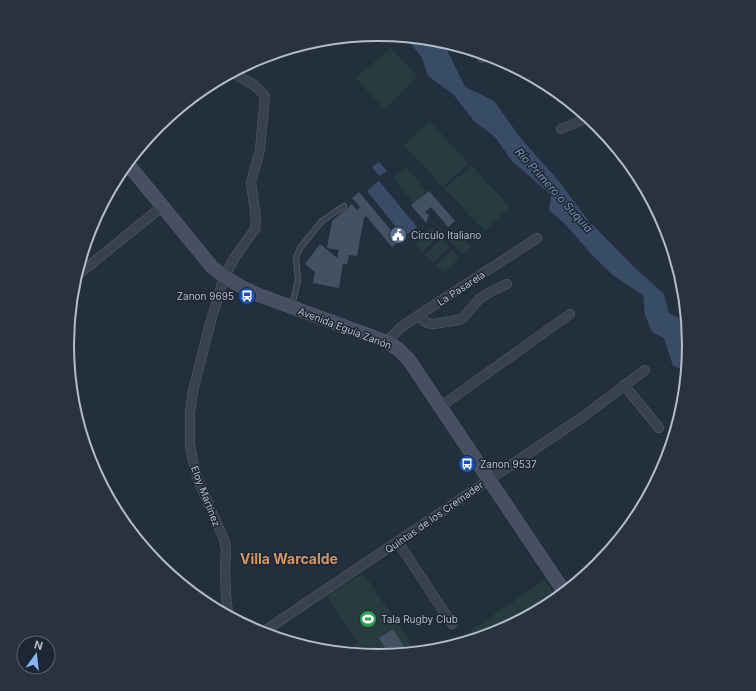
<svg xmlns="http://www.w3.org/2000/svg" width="756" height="691" font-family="Inter,sans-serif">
	<rect width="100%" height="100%" fill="#242f3e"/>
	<path fill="#263c3f" d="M391 48 418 77 384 109 356 78Z
		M429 121 469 163 443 187 404 145Z
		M471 165 510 207 485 231 445 189Z
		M406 167 427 192 414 203 393 178Z
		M431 228 439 236 422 252 415 244Z
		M455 230 471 247 463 254 447 238Z
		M441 239 449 247 433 263 425 255Z
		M452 250 459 258 443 274 436 266Z
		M363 573 418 653 378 657 343 654 358 643 327 596Z
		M545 580 558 599 551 605 497 633 442 650Z"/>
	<path fill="#394c67" d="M408 37 442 41 448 52 465 87 494 101 522 140 557 179 588 220 634 267 664 294 669 313 687 322 689 346 687 371 673 366 664 338 652 332 645 315 643 295 614 276 593 256 566 225 549 210 551 195 512 161 495 137 474 121 453 94 428 76 422 58 411 44Z
		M379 162 387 171 379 176 372 167Z
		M379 181 417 227 404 237 367 191Z"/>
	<path fill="#455162" d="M429 191 455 221 448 227 431 207 425 212 429 215 426 223 411 205Z
		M359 192 400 241 392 247 366 216 364 218 357 256 349 255 347 264H343L339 288 313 283 315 272 305 264 320 244 337 258 339 250 327 248 332 221 352 204 357 210 360 207 352 198Z
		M393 629 409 654 390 656 379 638Z"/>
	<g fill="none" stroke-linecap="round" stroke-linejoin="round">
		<g stroke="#565f6c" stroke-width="6">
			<path id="lane" d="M292 306 298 280 296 258 300 248 322 221 344 206"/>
		</g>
		<g stroke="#565f6c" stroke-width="10">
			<path id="street" d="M482 58 489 55
				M232 72C243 80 257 84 265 96L260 150 251 182 256 219 255 229 235 257 224 277 210 324 193 391 190 412V445L193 461 198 480 225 542 226 551 225 569 226 595 228 613 234 620
				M561 129 589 117
				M75 277 163 206
				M418 316 427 323 434 324 458 320 463 318 479 299 490 292 507 284
				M387 342 400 328 419 315 537 238
				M624 385 659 428
				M440 407 570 314
				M398 542 452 624
				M598 566 600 558 610 548
				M260 634 584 416 645 370"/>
		</g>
		<g stroke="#565f6c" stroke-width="14">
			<path id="secondary" d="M127 163 212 267C227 280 242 288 259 295L387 342 398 349 409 360 565 593"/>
		</g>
		<use href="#lane" stroke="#38414e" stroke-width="4.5"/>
		<use href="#street" stroke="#38414e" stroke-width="9"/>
		<use href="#secondary" stroke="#465061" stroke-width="13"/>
	</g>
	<defs>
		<g id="civic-disc" transform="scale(0.9)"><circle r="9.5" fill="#5c6f8a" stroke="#1d2633"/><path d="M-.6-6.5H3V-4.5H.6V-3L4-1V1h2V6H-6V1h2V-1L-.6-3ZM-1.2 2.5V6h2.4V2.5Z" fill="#fff"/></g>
		<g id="bus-disc" transform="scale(0.9)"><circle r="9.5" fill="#1a4fb4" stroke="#1d2633"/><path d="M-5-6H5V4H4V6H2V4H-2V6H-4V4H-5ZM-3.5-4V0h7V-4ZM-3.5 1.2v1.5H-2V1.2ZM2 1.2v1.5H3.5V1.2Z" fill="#fff"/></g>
		<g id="stadium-disc" transform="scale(0.9)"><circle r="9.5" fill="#2e9e5b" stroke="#1d2633"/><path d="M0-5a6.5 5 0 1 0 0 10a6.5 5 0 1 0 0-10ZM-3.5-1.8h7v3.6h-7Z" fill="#fff"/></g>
	</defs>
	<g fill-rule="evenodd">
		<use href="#civic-disc" x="398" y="235"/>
		<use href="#bus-disc" x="247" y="296"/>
		<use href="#bus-disc" x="467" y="464"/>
		<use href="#stadium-disc" x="368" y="619"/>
	</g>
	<g text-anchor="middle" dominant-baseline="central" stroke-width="3" stroke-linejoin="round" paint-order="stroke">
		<g font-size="10" fill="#b4bcc9" stroke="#1d2633" text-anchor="start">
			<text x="411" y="235">Circulo Italiano</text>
			<text x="234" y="296" text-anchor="end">Zanon 9695</text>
			<text x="480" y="464">Zanon 9537</text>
			<text x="381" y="619">Tala Rugby Club</text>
		</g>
		<g font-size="10" fill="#b4bcc9" stroke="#1d2633">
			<text transform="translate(461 288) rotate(-33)">La Pasarela</text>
			<text transform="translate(345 328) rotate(21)">Avenida Eguía Zanón</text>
			<text transform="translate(206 496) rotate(69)">Eloy Martínez</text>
			<text transform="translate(434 517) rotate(-35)">Quintas de los Cremader</text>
		</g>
		<g font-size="11" font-style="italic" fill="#7c92b1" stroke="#1d2633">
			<text transform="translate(554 190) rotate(48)">Río Primero o Suquía</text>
		</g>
		<g font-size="14" font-weight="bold" fill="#d59563" stroke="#1d2633">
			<text x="289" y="558">Villa Warcalde</text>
		</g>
	</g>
	<path d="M0 0H756V691H0ZM74 345a304 304 0 1 1 608 0a304 304 0 1 1-608 0Z" fill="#29323f" fill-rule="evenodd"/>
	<path fill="none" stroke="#b4bcc9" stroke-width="2" d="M74 345a304 304 0 1 1 608 0a304 304 0 1 1-608 0Z"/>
	<g transform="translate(36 655) rotate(15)"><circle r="19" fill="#1d2633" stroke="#59626f"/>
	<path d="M0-3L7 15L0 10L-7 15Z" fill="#8ab4f8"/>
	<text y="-6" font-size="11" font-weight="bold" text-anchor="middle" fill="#b4bcc9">N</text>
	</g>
</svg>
